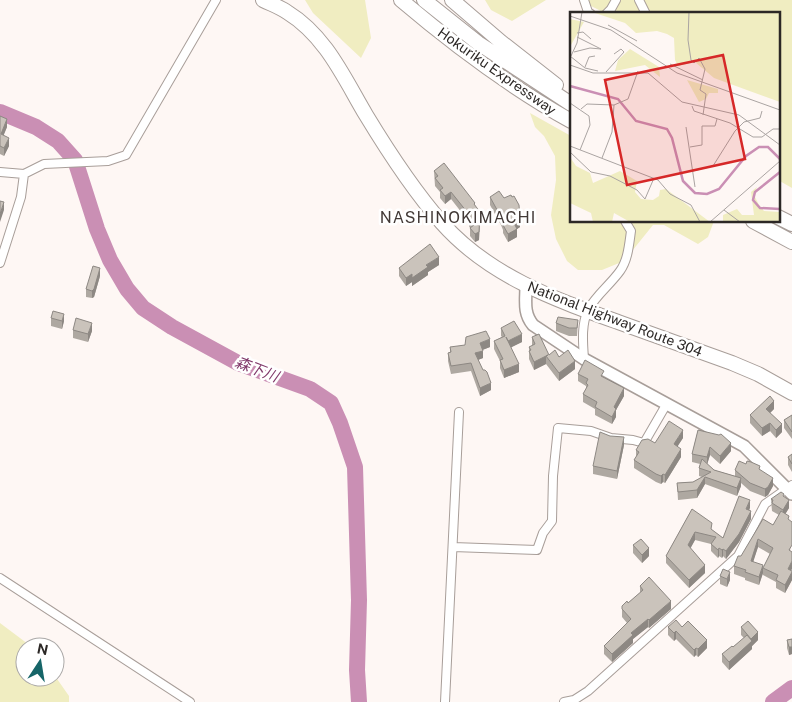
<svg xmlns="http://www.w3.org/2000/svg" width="792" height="702" font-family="'Public Sans','Noto Sans JP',sans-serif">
	<rect width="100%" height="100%" fill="#fef7f4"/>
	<path fill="#f0edc1" d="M305 0H365L371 38 361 58 313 13Z
		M485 0H546L512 21 491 10Z
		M579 0H792V188L778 180V14H607Z
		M530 113 571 136V221H714L708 237 698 244 664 225H653L624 261 602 270H578L567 261 556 239 551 215 556 180 555 156 544 136 535 127Z
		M0 623 32 647H25V677L55 676 69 696V702H0Z"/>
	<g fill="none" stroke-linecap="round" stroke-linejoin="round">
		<path stroke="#ca8fb4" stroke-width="16" d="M0 112 36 127 58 141 75 160 97 229 110 260 127 289 143 308 172 327 238 363 310 389 331 403 340 423 355 467 359 600 357 670 359 702
			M773 702 792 688"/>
		<g stroke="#a89e99" stroke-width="10">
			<path id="street" d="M584 0 588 12 591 14
				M639 0 646 14
				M606 14 611 9 616 0
				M0 172 24 174 44 164 108 161 126 155 216 0
				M0 263 21 197 24 174
				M584 359C583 343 581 325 588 310 596 295 610 285 620 271 628 260 629 245 631 231L625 221
				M453 547 537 550 543 533 552 521 553 476 558 428 591 431 611 438 633 440 644 443 666 405
				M0 578 190 702
				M445 702 459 412
				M564 702 574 700 588 691 738 556 765 504 792 485"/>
		</g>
		<g stroke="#a89e99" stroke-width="14">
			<path id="secondary" d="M526 286C526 301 523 313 533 325L584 359 744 446 792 494"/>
		</g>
		<g stroke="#a89e99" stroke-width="16">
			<path id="highway" d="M263 0C271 4 280 7 287 12 326 36 344 78 366 115 389 153 413 190 442 223 489 276 554 299 618 322 656 336 694 349 732 363L758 374 792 393
				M401 0C454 45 510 87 571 121
				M424 0 478 43 571 104
				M452 0 501 42 556 85
				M778 217 792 224
				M753 221 792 242"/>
		</g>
		<use href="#street" stroke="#fff" stroke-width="8"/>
		<use href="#secondary" stroke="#fff" stroke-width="11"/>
		<use href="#highway" stroke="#fff" stroke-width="14"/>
	</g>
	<path fill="#aea8a1" d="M0 116 7 127 3 135 9 146 4 156 0 154Z
		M434 171 475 205 480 220 479 240 475 242 470 236V228L469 226V222L451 199 445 204 440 198V192L435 186Z
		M490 197 520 227 517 229V237L508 242 503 233V230L501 225 490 205Z
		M439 265 428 272V275L412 286V282L406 286 399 276V268Z
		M100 276 94 297 92 298 86 297V289Z
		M51 318 64 321 62 329 51 326Z
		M578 320 577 336H569L556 331V323Z
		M501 328 522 342 511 347 519 372 504 378 500 368V361L494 349V341L502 337 501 336Z
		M73 330 92 331 88 342 73 338Z
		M532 337 549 355 559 357 575 369 559 381 546 364 534 370 529 359V347L532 346Z
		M450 347H490L482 350 483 358 478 360 491 390 480 396 471 371 451 374 448 361V353L450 352Z
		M578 374 604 377 624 396 616 410V417L612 424 595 415V409L583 402V394L586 389V386L578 381Z
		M774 409 770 413 782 432 776 438 770 431 762 436 750 423V415Z
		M792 415V439L784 428V420Z
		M698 430 731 451 720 464 710 455 707 464 714 470 735 476V470H760L773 486 768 495 765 497 750 491 741 483V486L737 496 705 484 697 498 678 500 677 483 693 482 702 477 699 476V468L700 464 692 462V454Z
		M683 438 677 446 681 457 665 483 663 482 661 484 656 482 634 468V460L636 457V450L655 443Z
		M624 445 617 479 593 474V466Z
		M792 454V472L788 465V457Z
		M784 497 789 508 785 514 789 520 791 571H792V580L785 593 776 588V582L763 575V568L770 554 758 547 753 561 763 573 759 585 745 580V578L734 574V566L741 556 773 525 779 515 772 511 771 499Z
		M750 508 749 510 751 519 739 542 726 559 723 556 722 558 719 556 718 558 711 551V544L695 540 690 548 705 573 689 588 666 563V556L692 509 712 530 723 538Z
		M633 545 649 556 642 563 633 553Z
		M720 576 730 580 727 587 720 584Z
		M640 586 671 609 649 628 648 627 633 639V643L612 662 604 654V646L627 623 622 617V606L628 603 640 593Z
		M668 627H682L707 648 698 657 696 655 694 657 676 639 674 641 668 635Z
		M741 627 758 640 752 646V649L729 670 722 662V654L733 647 744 638 741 635Z
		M792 639V654L789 655 787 648V640Z"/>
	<path fill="#8d8883" d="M7 119V127L1 142V134Z
		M9 138V146L4 156V148Z
		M451 192V199L445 204V196Z
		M4 202V210L0 222V214Z
		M480 212 479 240 475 242V234Z
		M520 219V227L517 229V237L508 242V234L514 223Z
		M439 257V265L428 272V275L412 286V278L426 265Z
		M100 268V276L94 297 92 298V291Z
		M412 274V282L406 286V278Z
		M64 314V321L62 329V321Z
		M92 323V331L88 342V334Z
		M522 334V342L508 349V341Z
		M490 339V347L480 351V343Z
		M483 351V358L475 361V353Z
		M546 356V364L534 370V362Z
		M575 361V369L559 381V373Z
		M519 364V372L504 378V370Z
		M491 383V390L480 396V388Z
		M624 388V396L616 410V417L612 424V417L614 407Z
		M774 401V409L766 417V409Z
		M770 423V431L762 436V428Z
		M782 424V432L776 438V430Z
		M683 430V438L674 452V444Z
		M624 437V445L617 479V471Z
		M731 443V451L720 464V456Z
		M710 447V455L707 465V457Z
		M681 449V457L665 483V475Z
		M663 474V482L661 484V476Z
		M705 477V484L697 498V490Z
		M741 478V486L737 496V488Z
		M773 478V486L768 495 765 497V489Z
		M750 500V508L746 517V509Z
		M789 500V508L783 518V510Z
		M751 511V519L739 542 726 559V551Z
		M695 532V540L688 553V545Z
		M758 539V547L751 569V561Z
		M649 548V556L642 563V555Z
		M719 548V556L718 558V550Z
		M723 549V556L722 558V550Z
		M792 561V569L788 577V569Z
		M705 565V573L689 588V580Z
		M763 565V573L759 585V577Z
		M730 572V580L727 587V579Z
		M792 572V580L785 593V585Z
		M671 601V609L649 628V620Z
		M648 619V627L633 639V643L612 662V654L631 633Z
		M676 631V639L674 641V633Z
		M758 632V640L752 646V649L729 670V662Z
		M707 640V648L698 657V649Z
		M789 647H792V654L789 655Z
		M696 648V655L694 657V650Z"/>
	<path fill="#cac3bb" stroke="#8d8883" d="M0 116 7 119 1 134 9 138 4 148 0 146Z
		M444 163 475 203 474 204 480 212 479 232 475 234 470 228 474 225 469 219 471 217 451 192 445 196 440 190 443 188 435 178 438 176 434 171Z
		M499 191 504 198 511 195 512 197 514 196 519 205 520 219 514 223 517 229 508 234 503 225H504L501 217 490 197Z
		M0 201 4 202 0 214Z
		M430 244 439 257 426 265 428 267 412 278V274L406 278 399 268Z
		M93 266 100 268 94 289 92 291 86 289Z
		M53 311 64 314 62 321 51 318Z
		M558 317 578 320 577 328H569L556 323Z
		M76 318 92 323 88 334 73 330Z
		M514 321 522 334 508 341 506 337 519 364 504 370 500 360 503 359 494 341 505 336 501 328Z
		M486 331 490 339 480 343 483 351 475 353 483 370H485L487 372 491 383 480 388 471 363 451 366 448 353 451 352 450 347 465 345 466 337Z
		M539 334 549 355 555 350 559 357 568 350 575 361 559 373 546 356 548 355 534 362 529 351 531 350 529 347 535 344 532 337Z
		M585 360 604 371 601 376 624 388 614 407 616 409 612 417 595 407 597 402 583 394 588 385 586 383 588 379 578 374Z
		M770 396 774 401 766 409 782 424 776 430 770 423 762 428 750 415Z
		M792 415V432L784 420Z
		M669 421 683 430 674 444 681 449 665 475 663 474 661 476 656 474 634 460 639 452 636 450 642 440 648 439 655 443Z
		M698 430 719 435 721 434 731 443 720 456 710 447 707 457 692 454Z
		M600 432 610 436 624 437 617 471 593 466Z
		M792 454V464L788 457Z
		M702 459 714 470 741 478 737 488 705 477 697 490 678 492 677 483 693 482 711 472 699 468Z
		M739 461 746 464 747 461 751 462 760 466 759 469 773 478 768 487 765 489 750 483 735 470Z
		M781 492 784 494 783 496 789 500 783 510 772 503 773 500 771 499Z
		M739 496 750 500 746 509 751 511 739 534 726 551 723 549 722 550 719 548 718 550 711 544 716 537 695 532 688 545 705 565 689 580 666 556 692 509 712 523 711 529 723 538Z
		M781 511 789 516 788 519 792 522V545L789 550 792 552V561L788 569 792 571V572L785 585 776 580 778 575 763 568 773 548 758 539 751 561 763 565 759 577 745 572 746 570 734 566 738 556H741L763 519 773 525Z
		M641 539 649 548 642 555 633 545Z
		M723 569 730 572 727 579 720 576Z
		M649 577 671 601 649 620 648 619 631 633 633 635 612 654 604 646 631 619 622 609V606L627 601 628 603 643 590 640 586Z
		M676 620 682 627 688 621 707 640 698 649 696 648 694 650 676 631 674 633 668 627Z
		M748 621 758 632 751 639 741 627Z
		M747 635 752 641 729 662 722 654 732 646 733 647Z
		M792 639V647H789L787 640Z"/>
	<g text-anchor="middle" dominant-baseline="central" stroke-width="5" stroke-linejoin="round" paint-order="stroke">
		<g font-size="14" fill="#2c2826" stroke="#fff">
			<text transform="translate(497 71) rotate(35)">Hokuriku Expressway</text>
			<text transform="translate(615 319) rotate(21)">National Highway Route 304</text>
		</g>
		<g font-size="15" font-style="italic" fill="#80396a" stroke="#fff">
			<text transform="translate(257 369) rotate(21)">森下川</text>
		</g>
		<g font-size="16" letter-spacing="1" fill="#423936" stroke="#fff">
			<text x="458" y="217">NASHINOKIMACHI</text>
		</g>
	</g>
	<g transform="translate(570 12)">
		<rect width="210" height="210" fill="#fef7f4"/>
		<path d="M22 0H210V90L144 66 125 50 108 54 105 48 104 26 97 22 87 19 66 21 55 11ZM0 7 14 10 1 33H0ZM60 37 89 55 90 65 75 53 45 59 48 48ZM117 68 148 77V81H139L136 87 129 90ZM0 145 6 154 20 161 23 171 50 159 67 169 65 180 71 187 83 188 89 184 90 178 96 177 140 210H60L44 201 42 210H23L21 201 0 191ZM187 175 184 183 189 193 194 199 210 200V210H153V203L167 197 172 203H184L181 180Z" fill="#f0edc1"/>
		<path fill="none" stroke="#ca8fb4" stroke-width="2.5" d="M0 74 48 87 66 109 97 117 102 126 113 169 125 181 137 182 149 177 176 144 189 135H198L210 147M210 160 185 180 183 188 190 196 210 197"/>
		<path fill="none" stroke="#aaa4a2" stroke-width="1" d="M119 0 118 28 121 48 124 51 129 46 135 57 130 78 136 82 133 103M0 4 41 18 107 61 210 98M38 13 67 29M7 21 13 20 21 27M4 40 20 36 31 37 7 25M0 44 15 56 28 59M1 44 7 31 12 0M100 52 133 68M0 53 23 61H78L112 90 169 103 210 133M15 55 19 45 25 44M36 60 54 40 51 37 44 42M0 91 19 104 20 113 10 138M122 94 124 99 160 111 183 125H192L203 117H210M11 97 17 92 44 93 58 87 68 59M116 115 125 175M0 134 88 168 100 182 121 193 130 210M120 135 132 133V114H145L147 107M0 140 21 160 40 164 67 178 75 187 84 166M32 146 42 120 44 93M123 159 143 154 165 119 174 110 190 106 192 99M154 198 170 210M140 210 210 149"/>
		<path fill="#d62828" fill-opacity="0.15" stroke="#d62828" stroke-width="2.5" d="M153 43 175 147 57 173 35 68Z"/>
		<rect width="210" height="210" fill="none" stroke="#2c2826" stroke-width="2.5"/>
	</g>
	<g transform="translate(40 662) rotate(12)"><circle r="24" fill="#ffffff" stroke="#aba9a8"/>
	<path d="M0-4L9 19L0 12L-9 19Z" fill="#166568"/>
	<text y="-8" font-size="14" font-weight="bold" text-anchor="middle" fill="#2c2826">N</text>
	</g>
</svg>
